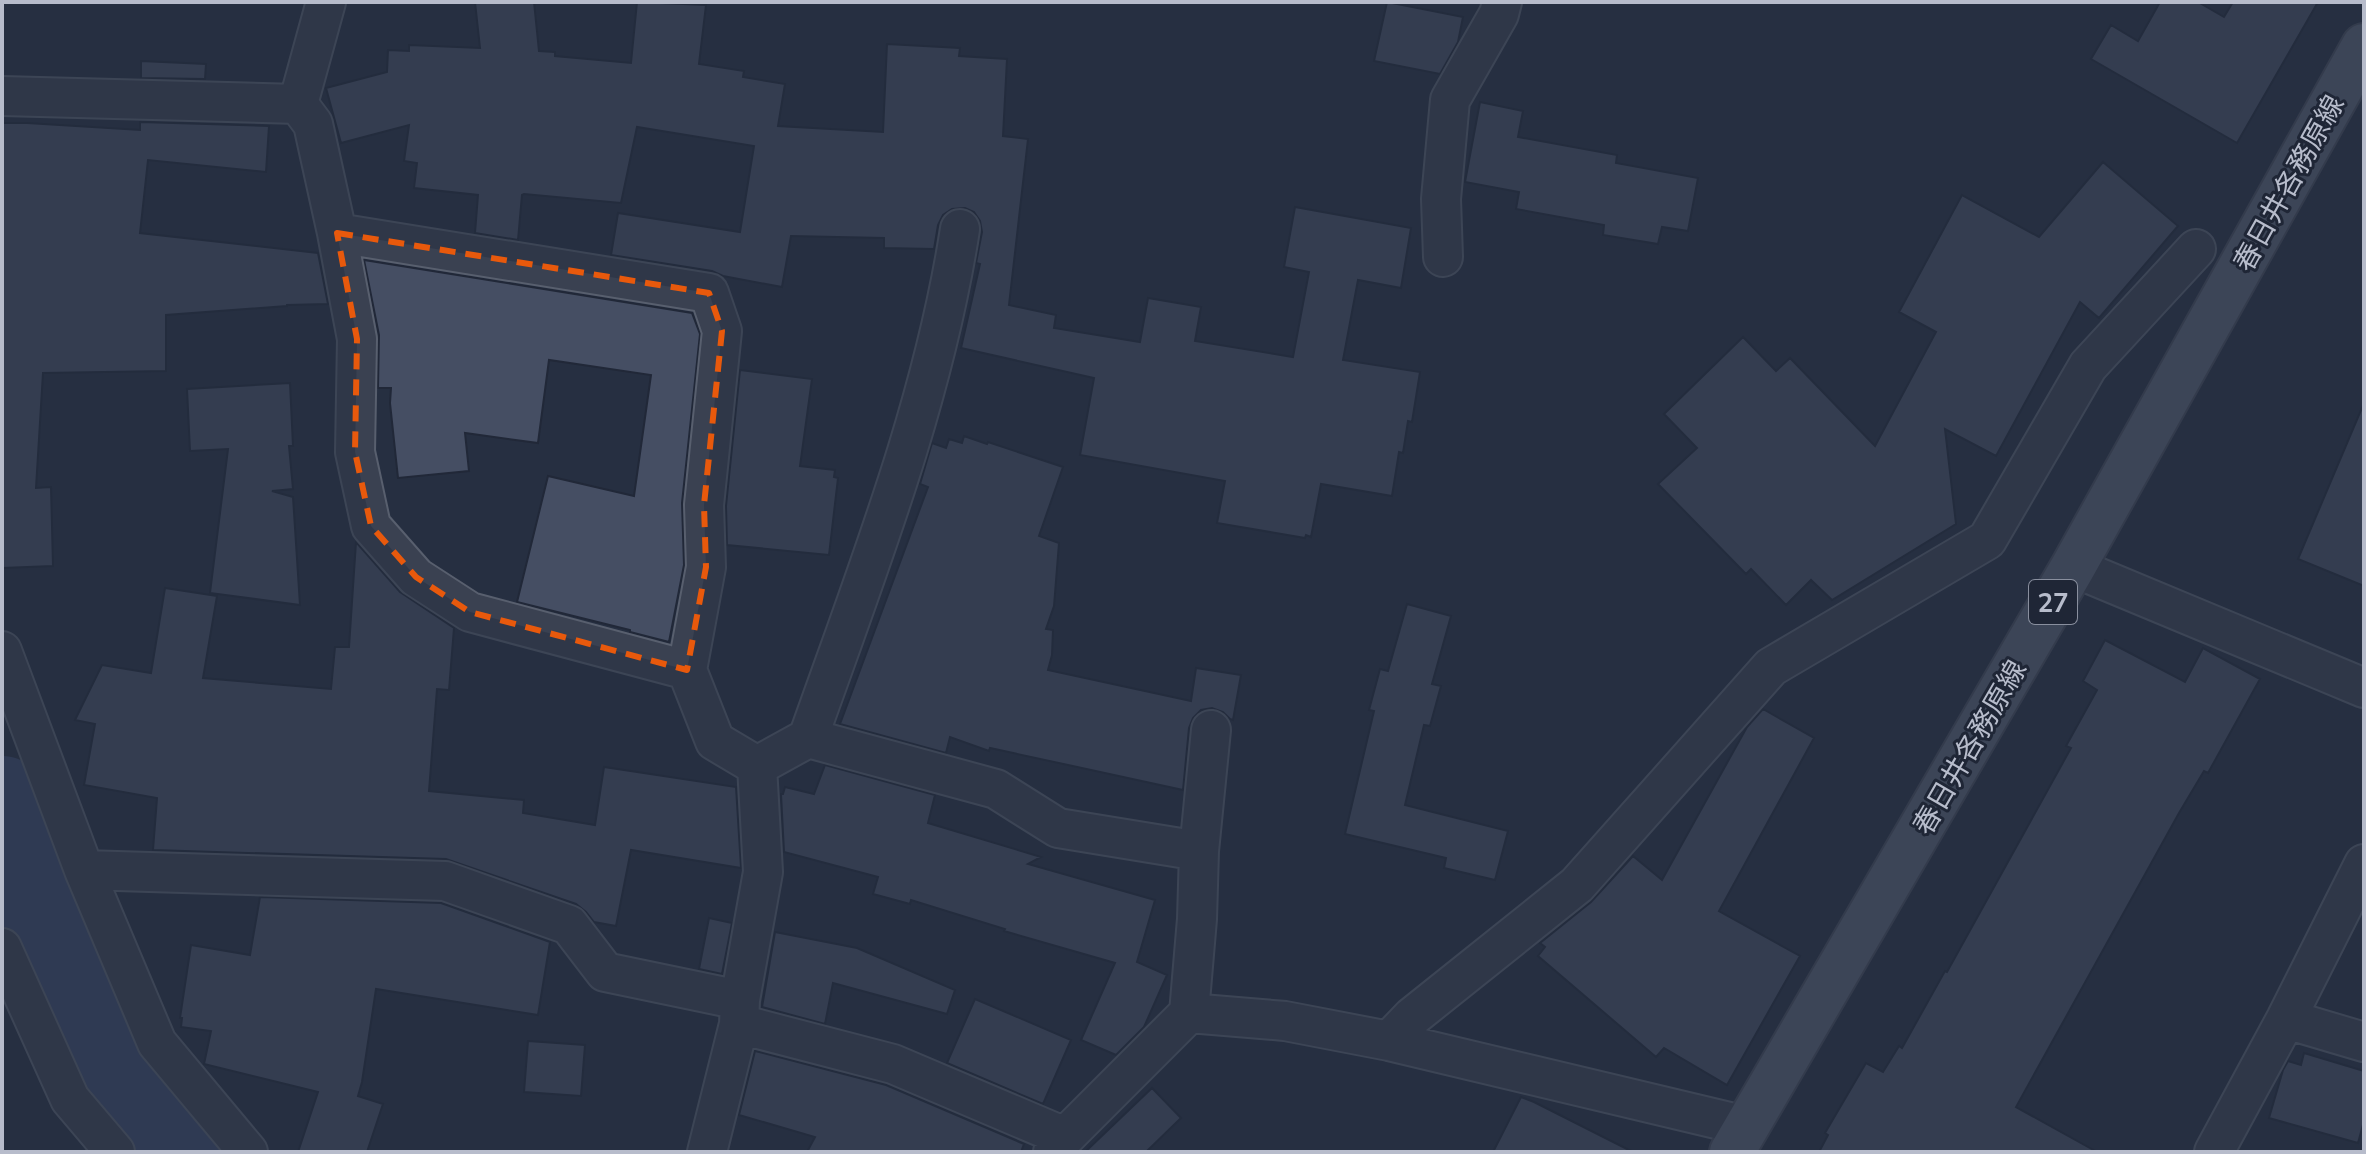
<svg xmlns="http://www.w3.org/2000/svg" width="2366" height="1154" font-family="Mulish,'Noto Sans JP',sans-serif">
	<rect width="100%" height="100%" fill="#262f41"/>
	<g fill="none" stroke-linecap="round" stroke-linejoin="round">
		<path stroke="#3a4868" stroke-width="90" d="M2 801 37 897 117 1063 185 1152"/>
	</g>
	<path fill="#454e63" stroke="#212838" stroke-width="2" d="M475 2H534L539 51 555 52V56L631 63 637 2 706 5 699 64 744 71 743 77 785 84 778 126 883 132 887 44 960 48 959 56 1007 59 1003 136 1028 139 1009 305 1056 315 1054 328 1140 342 1148 298 1201 307 1195 341 1293 357 1309 272 1284 267 1295 207 1411 228 1401 288 1358 280 1343 360 1420 372 1412 422 1408 421 1403 453 1399 452 1392 496 1321 484 1311 537 1306 535 1305 538 1217 523 1225 481 1080 455 1094 378 961 348 980 264 976 263 982 232 980 221 974 212 965 208 952 209 943 215 938 225 934 249 884 248V238L791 236 782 287 723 276 712 271 611 255 618 213 740 232 754 146 637 127 621 203 524 194 522 195 518 240 475 233 478 195 414 188 417 163 404 161 409 125 341 143 326 88 387 72 388 50 409 51V45L480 48Z
		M1387 2 1463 17 1458 42 1440 74 1374 61Z
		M2160 2H2198L2224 17 2233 2H2318L2237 143 2091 59 2111 25 2138 41Z
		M141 61 206 64 205 79 141 78Z
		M1480 102 1523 111 1518 137 1617 155 1616 163 1698 178 1688 231 1662 227 1658 244 1603 235 1604 225 1516 209 1519 192 1465 182Z
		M140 122 269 126 266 172 148 160 140 233 318 253 328 304 287 305V306L166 315V371L43 373 36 488 51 487 53 566 2 568V123H27L140 130Z
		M2103 162 2178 226 2099 318 2080 302 1996 456 1945 429 1956 524 1832 600 1811 580 1786 605 1751 569 1746 574 1658 484 1697 448 1664 414 1743 337 1776 371 1790 358 1875 446 1936 332 1899 312 1962 195 2039 237Z
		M364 260 692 313 700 334 682 503 684 565 669 642 630 632V630L517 602 548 476 634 496 651 375 549 360 538 443 465 433 469 471 398 478 390 403 391 388H378L379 335Z
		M740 370 812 379 800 466 835 470 834 477 838 478 829 555 727 545 726 506Z
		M290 383 293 446H289L293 489 272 491 293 497 300 605 210 593 228 449 190 451 187 389Z
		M2364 403V586L2298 559Z
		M964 436 987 444 988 442 1063 467 1039 536 1059 543 1054 606 1046 629 1053 630 1052 655 1048 670 1191 701 1196 668 1241 675 1233 720 1230 719 1223 712 1212 708 1201 710 1193 718 1189 728 1183 790 990 748 989 751 950 737 946 753 840 724 928 487 920 484 932 443 946 448 949 439 962 443Z
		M356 542 400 592 454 628 449 690 437 689 429 791 524 800 523 813 595 825 604 767 736 787 741 868 631 850 616 926 594 922 586 912 576 904 446 859 153 850 157 798 84 785 95 724 75 720 102 665 151 673 165 588 217 596 203 678 331 689 335 647H349Z
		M1407 604 1451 616 1432 684 1441 686 1430 726 1424 725 1405 805 1508 831 1495 880 1444 868 1446 858 1345 834 1374 711 1369 710 1380 669 1388 671Z
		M2105 640 2185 682 2203 648 2260 679 2208 773 2204 771 2179 813 2016 1107 2097 1152H1819L1828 1135 1825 1133 1866 1063 1883 1072 1899 1046 1902 1048 1945 971 1947 972 2071 748 2066 746 2097 690 2083 681Z
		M1763 709 1814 738 1719 911 1800 956 1727 1085 1664 1048 1656 1057 1538 956 1545 947 1540 943 1591 902 1633 856 1662 880 1747 727Z
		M825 765 935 795 928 823 1041 857 1028 864 1155 900 1137 962 1167 975 1144 1027 1116 1055 1081 1040 1115 963 1004 931 1005 929 911 900 910 904 873 894 878 877 784 852 781 794H783L785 787 814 794Z
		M260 897 441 903 550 942 538 1015 376 989 362 1082 358 1096 383 1104 367 1152H298L318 1092 204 1064 211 1031 181 1027 182 1018H180L191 945 250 955Z
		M709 918 732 923 722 974 699 969Z
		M775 932 857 948 955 990 947 1014 833 983 825 1024 762 1007Z
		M975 999 1071 1040 1043 1104 947 1063Z
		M528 1041 585 1045 581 1096 524 1092Z
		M755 1051 886 1085 1024 1144 1021 1152H807L815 1137 739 1115Z
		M2304 1053 2364 1071V1121L2358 1143 2269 1118 2283 1070 2288 1061 2301 1065Z
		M1152 1088 1181 1118 1146 1152H1085Z
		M1521 1097 1534 1102 1633 1152H1493Z"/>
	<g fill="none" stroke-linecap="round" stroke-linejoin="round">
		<g stroke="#585f6e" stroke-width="42">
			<path id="street" d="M2 96 298 104 313 124 337 233 357 339 355 452 371 526 416 577 470 612 687 670 715 741 757 766 808 738C867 571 933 404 960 229
				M298 104 326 2
				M337 233 709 293 722 331 704 505 706 567 687 670
				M1443 257 1441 199 1450 100 1499 14 1502 2
				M2073 567 2364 688
				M2 651 84 870 157 1043 248 1152
				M808 738 996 789 1058 828 1199 851
				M84 870 445 881 569 925 605 972 740 1000
				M2 948 70 1099 115 1152
				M1189 1013 1285 1021 1389 1041 1746 1126
				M2286 1019 2364 1042
				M739 1024 893 1064 1065 1137
				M1389 1041 1412 1017 1577 885 1771 667 1987 540 2088 366 2196 249
				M707 1152 739 1024 740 1000 763 872 757 766
				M1053 1152 1065 1137 1189 1013 1197 919 1199 851 1211 730
				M2214 1152 2286 1019 2364 864"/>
		</g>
		<g stroke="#444a5a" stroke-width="48">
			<path id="primary" d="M1732 1152 2073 567 2364 46"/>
		</g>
		<use href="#street" stroke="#3a4151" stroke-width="38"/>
		<use href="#primary" stroke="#586071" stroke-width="44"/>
	</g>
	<path d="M0 0H2366V1154H0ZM337 233 709 293 722 331 704 505 706 567 687 670 470 612 416 577 371 526 355 452 357 339Z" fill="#262f41" fill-opacity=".55" fill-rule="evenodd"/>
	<path fill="none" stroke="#e8590c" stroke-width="6" stroke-dasharray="16 10" stroke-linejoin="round" d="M337 233 709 293 722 331 704 505 706 567 687 670 470 612 416 577 371 526 355 452 357 339Z"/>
	<g text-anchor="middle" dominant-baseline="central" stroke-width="6" stroke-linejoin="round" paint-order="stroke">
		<rect fill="#1f2636" stroke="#898f9e" stroke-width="2" x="2029" y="580" width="48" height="44" rx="6"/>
		<g font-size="26" font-weight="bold" fill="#b7bccb">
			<text x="2053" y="602">27</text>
		</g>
		<g font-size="28" fill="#b7bccb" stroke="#1f2636">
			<text transform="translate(2288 183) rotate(-61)">春日井各務原線</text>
			<text transform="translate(1969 747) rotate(-60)">春日井各務原線</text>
		</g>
	</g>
	<rect width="2366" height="1154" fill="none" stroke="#b7bccb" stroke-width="8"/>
</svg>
